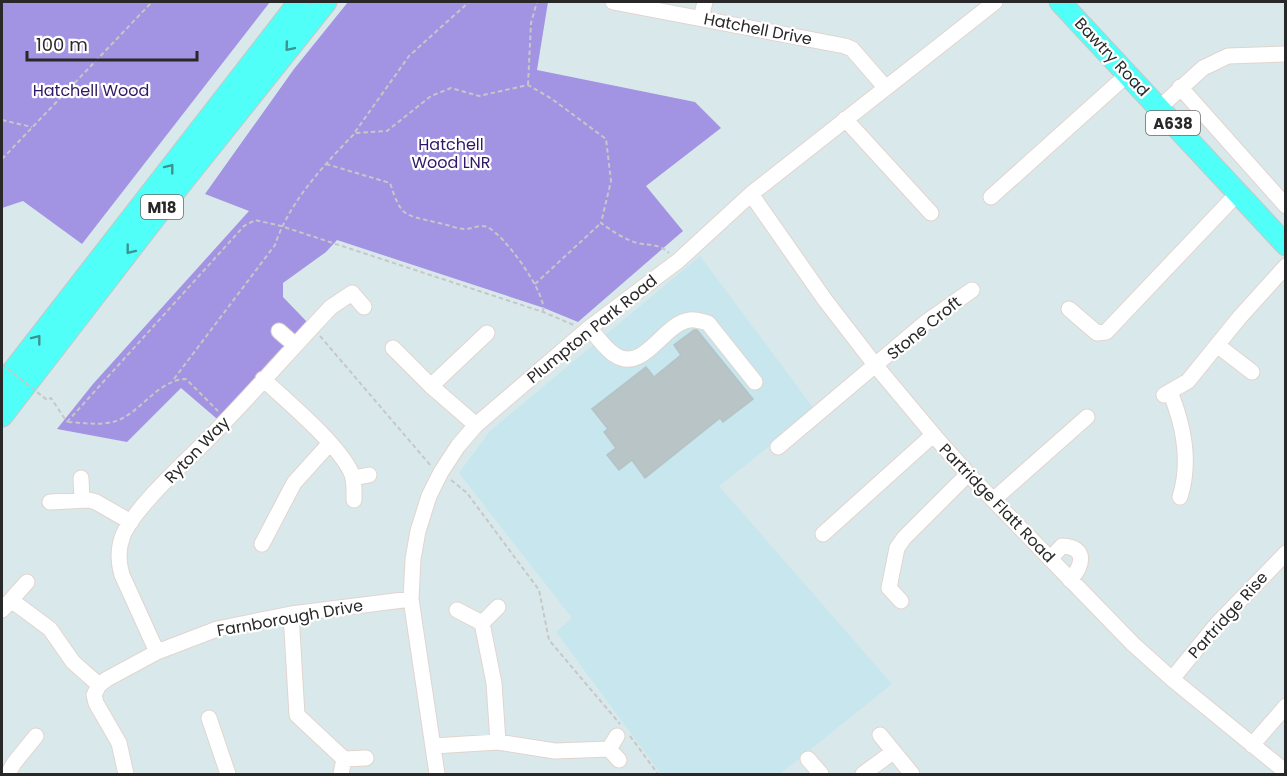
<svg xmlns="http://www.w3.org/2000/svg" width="1287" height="776" font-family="Poppins,sans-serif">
	<rect width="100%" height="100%" fill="#d9e9eb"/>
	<path fill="#c7e6ed" d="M700 256 815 410 719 486 892 684 780 774H661L556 632 572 618 459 473 490 431Z"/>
	<path fill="#a294e3" d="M2 2H270L82 244 23 201 2 208Z
		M348 2H548L537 70 695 102 721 128 646 186 683 231 578 322 544 308 337 240 326 252 283 283V297L309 324 223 424 181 388 127 442 57 429 93 384 249 211 205 194 294 69Z"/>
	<path fill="#b9c4c6" stroke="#b3c3c6" stroke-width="1.5" d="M694 330H697L753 399 723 422 720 418 645 478 632 460 619 470 607 455 616 448 604 432 608 429 592 409 646 367 654 377 681 355 674 345Z"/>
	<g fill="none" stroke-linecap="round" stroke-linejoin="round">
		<g stroke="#e1d4ce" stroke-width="17">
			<path id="minor" d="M613 2 845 46 852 49 885 87
				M701 18 705 2
				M1180 87 1286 206
				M1159 108 1203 68 1228 56 1286 54
				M845 119 931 213
				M751 194 825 300 876 366 937 439 968 474 1133 644 1172 679 1286 772
				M991 197 1128 74
				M1069 309 1097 333 1106 332 1237 194
				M589 328C597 336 605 349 615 355 644 374 663 323 690 320 695 319 703 322 708 323L755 382
				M279 331 295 345
				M1217 345 1252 372
				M393 348 431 386 476 425
				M263 379C288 402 337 443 351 472 355 481 354 491 354 500
				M431 386 487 333
				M1170 392C1184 426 1191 462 1180 497
				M1164 395 1188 381 1239 318 1286 266
				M778 447 925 323 972 290
				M81 478 82 500
				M353 478 369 475
				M993 500 1087 417
				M50 502 89 500 96 502 131 522
				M823 534 933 435
				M262 544 294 483 330 443
				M1050 559 1062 546C1088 547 1083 566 1070 580
				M11 600 50 629 73 662 99 685
				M901 601 889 588 897 548 904 538 968 474
				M2 610 27 582
				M457 610 482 623 498 607
				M291 614 297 715 344 759
				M482 623 494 683 498 742
				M157 652 122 575C118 562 118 548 123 535 136 505 191 457 215 432 255 391 292 348 331 307L352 293 364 307
				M1172 679 1217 624 1286 553
				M209 718 228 774
				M880 735 912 774
				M617 736 609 749 619 760
				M1252 745 1286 706
				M433 746 498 742 555 751 609 749
				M808 759 821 774
				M8 774 14 763 36 736
				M126 774 119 743 96 703 94 695 99 685 107 679 157 652 217 629 291 614 411 599
				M341 774 344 759 366 758
				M437 774 411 599 413 559 418 531 429 496 441 472 458 446 476 425 589 328 678 261 751 194 995 2
				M863 774 893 752"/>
		</g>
		<g stroke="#c7c7c7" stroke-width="23">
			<path id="highway" d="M1060 2 1286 245
				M2 385 299 2
				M2 416 180 185 326 2"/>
		</g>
		<path stroke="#c7c7c7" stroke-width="2" stroke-dasharray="4.5 3" stroke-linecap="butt" d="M528 85 531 23 537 2
			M2 120 32 127
			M355 132 409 56 469 2
			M2 159 152 2
			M326 164 390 183C402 219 404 214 438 223 446 224 457 229 465 229 473 229 479 224 487 227 504 234 548 295 543 312
			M535 284 601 223
			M320 336 431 466
			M174 379 275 245C289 202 324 165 355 133L387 131 431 96 451 88 479 96 528 85 552 99 606 139 611 181 601 223C612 231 624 239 637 243 650 246 658 243 669 253
			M67 422 244 226 255 220 281 226 543 312 574 325
			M68 422C87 423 106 427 123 418 145 406 160 380 186 379L218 411
			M451 480 467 493 539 590 549 640 620 724
			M630 736 658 774"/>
		<use href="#minor" stroke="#fff" stroke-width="15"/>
		<use href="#highway" stroke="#50fff7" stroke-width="21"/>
		<path stroke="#c7c7c7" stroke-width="2" stroke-dasharray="4.5 3" stroke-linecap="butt" d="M2 364 47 400 51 398 67 422"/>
	</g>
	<defs><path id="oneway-chevron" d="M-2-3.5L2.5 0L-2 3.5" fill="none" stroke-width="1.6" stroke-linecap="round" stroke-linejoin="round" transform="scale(1.5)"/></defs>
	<g stroke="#3c9490">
		<use href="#oneway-chevron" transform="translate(289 47) rotate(130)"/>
		<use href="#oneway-chevron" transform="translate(170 168) rotate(-52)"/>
		<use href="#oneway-chevron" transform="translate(130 250) rotate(128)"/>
		<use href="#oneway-chevron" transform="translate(37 339) rotate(-52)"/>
	</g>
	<g text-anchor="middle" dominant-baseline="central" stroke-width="4.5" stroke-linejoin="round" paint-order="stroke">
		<g fill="#fff" stroke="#686868" stroke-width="1.5">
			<rect x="1146" y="111" width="54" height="24" rx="4.5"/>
			<rect x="141" y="195" width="42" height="24" rx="4.5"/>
		</g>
		<g font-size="15" font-weight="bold" fill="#282828">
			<text x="1173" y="123">A638</text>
			<text x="162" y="207">M18</text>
		</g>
		<g font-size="16" fill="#282828" stroke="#fff">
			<text transform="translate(758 29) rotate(11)">Hatchell Drive</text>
			<text transform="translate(1112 57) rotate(47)">Bawtry Road</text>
			<text transform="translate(924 328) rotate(-39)">Stone Croft</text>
			<text transform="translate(592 329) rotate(-39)">Plumpton Park Road</text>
			<text transform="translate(197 450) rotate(-46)">Ryton Way</text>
			<text transform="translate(997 503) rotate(46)">Partridge Flatt Road</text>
			<text transform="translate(1228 615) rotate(-48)">Partridge Rise</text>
			<text transform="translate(290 618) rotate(-10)">Farnborough Drive</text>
		</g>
		<g font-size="16" fill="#301864" stroke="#fff">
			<text x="91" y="90">Hatchell Wood</text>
			<text x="451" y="144">Hatchell<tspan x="451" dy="18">Wood LNR</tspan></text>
		</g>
	</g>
	<rect width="1287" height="776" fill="none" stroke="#282828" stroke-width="6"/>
	<path d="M27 51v9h170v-9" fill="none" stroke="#282828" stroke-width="3"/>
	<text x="36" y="51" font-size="18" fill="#282828" stroke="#ffffff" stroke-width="4.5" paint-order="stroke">100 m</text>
</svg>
